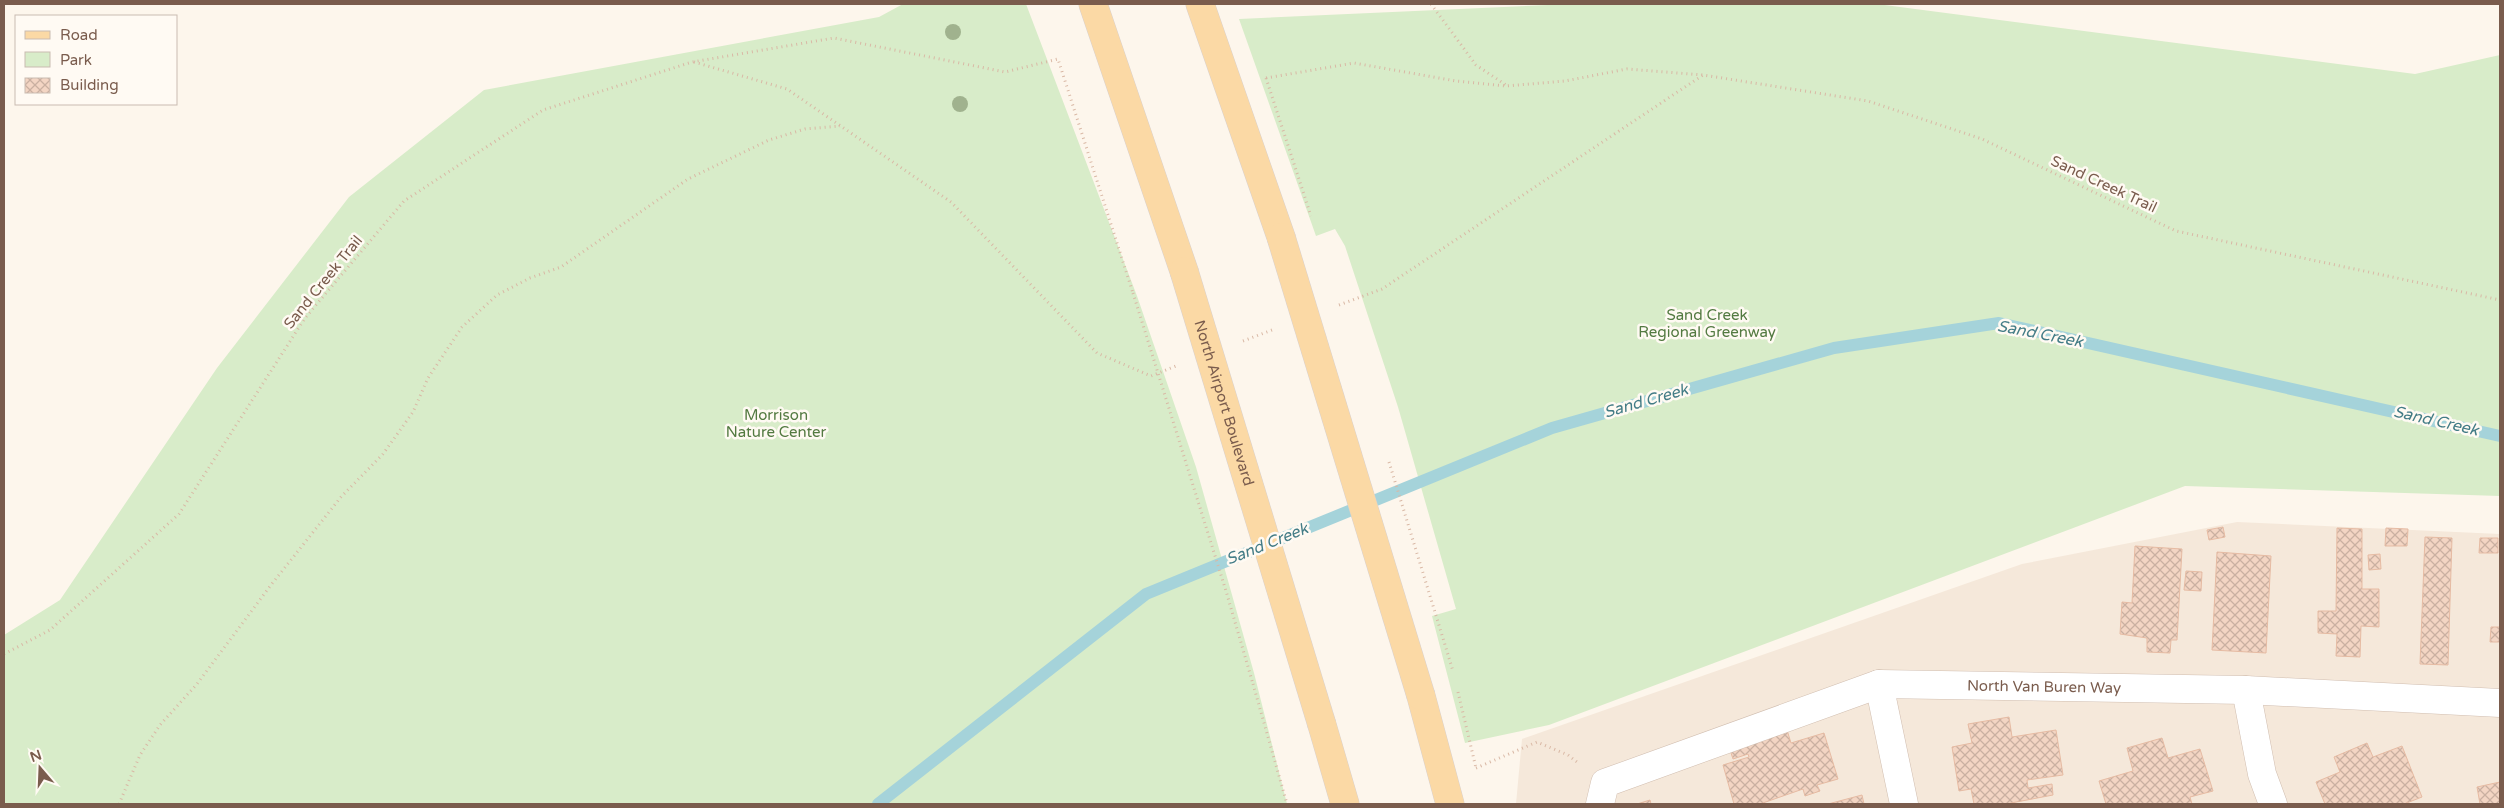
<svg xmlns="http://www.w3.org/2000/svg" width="2504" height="808" font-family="'Varela Round',sans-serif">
	<defs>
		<pattern id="building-cross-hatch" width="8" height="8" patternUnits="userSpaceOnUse" patternTransform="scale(1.25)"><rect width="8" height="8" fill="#f3d5c3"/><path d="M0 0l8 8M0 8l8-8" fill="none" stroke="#cab0a1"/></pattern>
	</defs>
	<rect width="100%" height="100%" fill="#fdf6ec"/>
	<path fill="#f5e8da" d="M2237 522 2500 534V804H1516L1522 739 2022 564Z"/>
	<path fill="#d8ecc9" d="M903 4H1026L1137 296 1196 467 1254 673 1287 804H4V635L60 600 217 368 349 197 484 90 879 17Z
		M1571 4H1877L2415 74 2500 55V496L2185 486 1549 725 1465 743 1432 616 1456 609 1398 407 1345 246 1335 229 1316 236 1239 19Z"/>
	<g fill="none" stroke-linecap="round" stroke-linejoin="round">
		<path stroke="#a5d3da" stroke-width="12" d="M878 804 1146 594 1552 428 1834 348 1999 323 2500 436"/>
	</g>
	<path fill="url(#building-cross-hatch)" stroke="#e6bba3" d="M2223 527 2225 537 2209 540 2207 530Z
		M2337 528 2362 529V589H2379V627L2361 626 2360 657 2336 656 2337 634 2318 633V611H2336Z
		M2386 528 2408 529 2407 546H2385Z
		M2425 537 2452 538 2448 665 2420 664Z
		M2480 538H2498V553H2479Z
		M2135 546 2182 549 2177 640H2171L2170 653 2147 652V638L2120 634 2122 602 2132 603Z
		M2217 552 2271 556 2266 653 2212 650Z
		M2380 554 2381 569 2369 570 2368 555Z
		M2186 571 2202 572 2201 591 2184 590Z
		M2491 627H2500V642H2490Z
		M2009 717 2012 737 2056 730 2063 775 2027 780 2028 788 2052 784 2053 795 2006 804H1974L1971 789 1959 791 1952 747 1972 743 1968 724Z
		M1787 730 1791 743 1824 733 1838 779 1817 785 1820 791 1805 796 1803 789 1760 804H1734L1723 765 1749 757 1748 754 1733 759 1730 750Z
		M2162 738 2168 758 2200 749 2213 791 2190 797 2192 804H2106L2099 781 2133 771 2127 748Z
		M2367 743 2373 757 2402 746 2422 797 2404 804H2325L2316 782 2340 772 2334 757Z
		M2500 782V804H2480L2477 787Z
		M1862 795 1864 804H1828Z
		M1650 800 1651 804H1637Z"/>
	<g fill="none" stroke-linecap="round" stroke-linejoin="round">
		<g stroke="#d1beb0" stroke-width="29">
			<g id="minor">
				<path d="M1879 684 1904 804"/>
				<path d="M2246 690 2262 774 2273 804"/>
				<path id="s1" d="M1600 804 1605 783 1879 684 2246 690 2500 703"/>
			</g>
		</g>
		<g stroke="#dad1cd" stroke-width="29">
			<path id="major" d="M1093 4 1184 271
				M1200 4 1281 237
				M1421 696 1450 804
				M1322 725 1345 804"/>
		</g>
		<path stroke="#d9b8a5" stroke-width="3" stroke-dasharray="1 4" stroke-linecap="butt" d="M1431 4 1476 65 1506 85
			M694 62 787 89 951 202 1097 353 1151 376 1176 366
			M1266 78 1354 63 1456 81 1506 86 1565 81 1627 69 1703 75 1868 101 1982 139 2176 231 2500 300
			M1339 305 1382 289 1703 75
			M1243 341 1272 330
			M4 654 50 630 179 514 305 318 404 201 543 110 692 62 834 38 1005 72 1058 59 1133 293
			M1253 684 1287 804
			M1476 768 1537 742 1568 755 1577 762
			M119 804 140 755 160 725 197 684 271 585 341 497 383 454 413 412 428 378 462 327 497 295 530 278 561 267 688 179 769 140 805 129 840 126"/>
		<use href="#minor" stroke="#fff" stroke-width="28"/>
		<use href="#major" stroke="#fbd9a5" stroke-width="28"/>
		<g stroke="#dad1cd" stroke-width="29" stroke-linecap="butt">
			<g id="major-bridge">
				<path d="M1281 237 1421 696"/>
				<path id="s2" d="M1184 271 1322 725"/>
			</g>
		</g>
		<path stroke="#d9b8a5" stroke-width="3" stroke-dasharray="1 4" stroke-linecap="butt" d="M1266 78 1311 216
			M1133 293 1226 591 1253 684
			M1389 462 1453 671
			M1458 692 1476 768"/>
		<use href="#major-bridge" stroke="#fbd9a5" stroke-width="28"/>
	</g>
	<g fill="#a0b28e">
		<circle cx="953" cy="32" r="8"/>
		<circle cx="960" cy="104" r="8"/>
	</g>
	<g text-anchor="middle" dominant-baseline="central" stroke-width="5" stroke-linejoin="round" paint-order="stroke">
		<g font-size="15" fill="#7a5c4d" stroke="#fffaf3">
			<text transform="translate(2104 184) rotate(25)">Sand Creek Trail</text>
			<text transform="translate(323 282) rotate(-51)">Sand Creek Trail</text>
			<text stroke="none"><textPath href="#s2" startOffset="138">North Airport Boulevard</textPath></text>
			<text stroke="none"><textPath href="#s1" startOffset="478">North Van Buren Way</textPath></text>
		</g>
		<g font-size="15" fill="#537a41" stroke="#fffaf3">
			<text x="1707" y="315">Sand Creek<tspan x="1707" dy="17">Regional Greenway</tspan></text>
			<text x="776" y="415">Morrison<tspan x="776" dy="17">Nature Center</tspan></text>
		</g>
		<g font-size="16" font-style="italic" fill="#437c86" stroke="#fffaf3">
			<text transform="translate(2040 334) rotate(11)">Sand Creek</text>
			<text transform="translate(1646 401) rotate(-16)">Sand Creek</text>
			<text transform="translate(2436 421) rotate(13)">Sand Creek</text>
			<text transform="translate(1267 544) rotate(-22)">Sand Creek</text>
		</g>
	</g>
	<rect width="2504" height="808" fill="none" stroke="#7a5c4d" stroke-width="10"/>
	<rect x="15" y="15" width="162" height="90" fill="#fffaf3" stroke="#cabbb1"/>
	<rect x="25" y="31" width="25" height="8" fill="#fbd9a5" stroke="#cabbb1"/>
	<text x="60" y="40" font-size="15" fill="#7a5c4d">Road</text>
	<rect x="25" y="52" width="25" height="15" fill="#d8ecc9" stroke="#cabbb1"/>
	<text x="60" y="65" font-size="15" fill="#7a5c4d">Park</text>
	<rect x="25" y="78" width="25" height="15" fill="url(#building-cross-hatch)" stroke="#cabbb1"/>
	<text x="60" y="90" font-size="15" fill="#7a5c4d">Building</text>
	<g transform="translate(40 768) rotate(341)" stroke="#fffaf3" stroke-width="4" paint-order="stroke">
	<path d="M0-4L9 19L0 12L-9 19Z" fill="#7a5c4d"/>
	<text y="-8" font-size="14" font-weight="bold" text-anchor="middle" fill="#7a5c4d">N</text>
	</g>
</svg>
